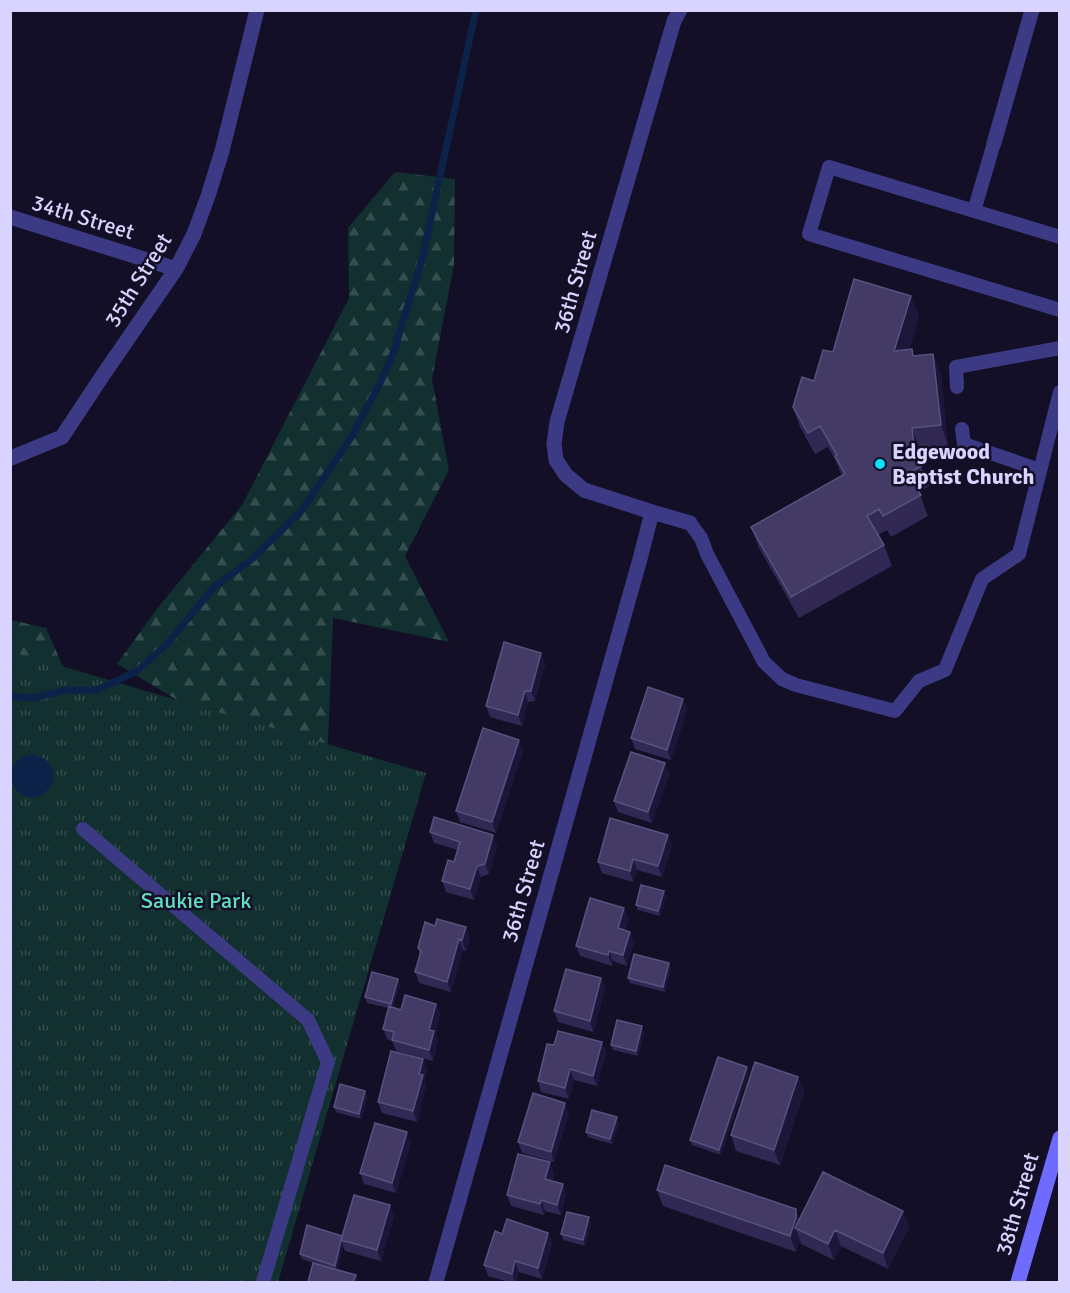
<svg xmlns="http://www.w3.org/2000/svg" width="1070" height="1293" font-family="Signika,sans-serif">
	<defs>
		<pattern id="forest-firs" width="22" height="20" patternUnits="userSpaceOnUse" patternTransform="scale(1.5)"><rect width="22" height="20" fill="#12302f"/><path d="M5 1l3.5 6h-7zM16 11l3.5 6h-7z" fill="#344d4e"/></pattern>
		<pattern id="park-tufts" width="24" height="20" patternUnits="userSpaceOnUse" patternTransform="scale(1.5)"><rect width="24" height="20" fill="#12302f"/><path d="M3 7l-1-3M5 7V3M7 7l1-3M15 17l-1-3M17 17v-4M19 17l1-3" fill="none" stroke="#344d4e"/></pattern>
	</defs>
	<rect width="100%" height="100%" fill="#130f26"/>
	<path fill="url(#forest-firs)" d="M395 172 455 179 454 265 432 379 449 470 405 556 449 642 333 618 327 767 234 734 117 664 156 610 242 505 349 298 348 228Z
		M11 620 46 628 90 727 11 723Z"/>
	<path fill="url(#park-tufts)" d="M10 651 426 773 278 1282H11Z"/>
	<path fill="#0c2248" d="M11 776a21 21 0 1 1 42 0a21 21 0 1 1-42 0Z"/>
	<g fill="none" stroke-linecap="round" stroke-linejoin="round">
		<path stroke="#0c2248" stroke-width="7" d="M10 696 33 698 66 690H97L137 671 167 644 214 587 252 559 302 510 352 436 379 385 393 354 422 259 476 10"/>
		<path stroke="#3d3a85" stroke-width="14" d="M974 211 994 143
			M1060 237 829 167 809 234 1060 310
			M957 387 956 367 1060 348
			M962 429 964 444 1040 470
			M690 523 701 538 707 554 764 662 782 679 796 685 895 711 919 681 945 670 982 579 1019 554 1060 392
			M83 829 308 1020 328 1062 263 1282"/>
		<path stroke="#3d3a85" stroke-width="15" d="M680 10 674 21 557 422 554 444 556 460 566 475 584 490 652 512 690 523
			M994 143 1032 10
			M10 217 176 269
			M11 458 62 437 103 375 176 269 194 234 208 196 222 151 257 10
			M436 1282 640 559 652 512"/>
		<path stroke="#6f6bff" stroke-width="15" d="M1018 1282 1060 1138"/>
	</g>
	<path fill="#312854" d="M919 316 909 350 914 356 933 354 941 375 948 446 920 449 921 465 929 486 919 492 928 516 891 537 887 530 878 535 884 545 892 566 799 618 759 548 751 527 842 476 836 461 828 447 815 454 800 427 793 407 814 381 833 352Z
		M545 664 535 701 528 702 522 726 490 717 486 706Z
		M683 699 687 710 671 760 635 749 631 738Z
		M523 751 496 833 460 822 456 811Z
		M665 763 669 774 652 823 618 812 614 801Z
		M430 832 497 846 489 874 481 877 474 900 446 892 442 881 454 862 458 850 434 843Z
		M672 845 662 877 637 870 633 882 602 873 598 862Z
		M664 891 666 896 660 916 638 910 636 905Z
		M624 908 628 919 625 930 630 932 634 943 627 966 613 961 612 966 580 956 576 946Z
		M435 926 466 927 470 938 466 951 463 950 451 992 419 983 415 972 420 955 418 948Z
		M669 963 671 969 665 992 630 983 628 978Z
		M601 978 605 989 593 1032 558 1022 554 1011Z
		M398 979 400 985 393 1008 401 1010 436 1004 440 1014 435 1033 438 1042 433 1061 396 1051 392 1041 387 1039 383 1029 388 1008 367 1003 365 997Z
		M644 1032 638 1056 613 1050 611 1045Z
		M602 1042 606 1053 597 1086 574 1080 569 1099 541 1092 538 1081 554 1045Z
		M423 1059 427 1070 424 1080 426 1086 417 1122 382 1113 378 1102Z
		M749 1072 721 1155 692 1145 690 1140Z
		M798 1077 804 1092 780 1165 736 1151 731 1135Z
		M365 1091 367 1097 361 1119 336 1112 334 1107Z
		M569 1113 554 1162 522 1153 518 1142Z
		M619 1123 612 1144 588 1137 586 1132Z
		M411 1142 396 1193 364 1184 360 1173Z
		M554 1173 552 1181 563 1184 566 1195 561 1215 545 1211 544 1215 511 1206 507 1195Z
		M657 1190 796 1209 799 1219 903 1211 909 1227 888 1269 841 1246 834 1260 801 1244 800 1240 796 1252 663 1206Z
		M394 1216 381 1261 345 1251 343 1246 337 1270 356 1275 358 1282H308L313 1263 302 1259 300 1254Z
		M591 1223 585 1246 563 1240 561 1234Z
		M548 1233 552 1243 542 1279 519 1272 516 1282H509L488 1276 484 1265 502 1234Z"/>
	<path fill="#1d163a" d="M911 296 919 316 902 372 894 351Z
		M933 354 941 375 948 446 941 425Z
		M912 428 920 449 922 466 915 454Z
		M541 653 545 664 535 701 531 691Z
		M525 691 528 702 522 726 518 715Z
		M683 699 687 710 671 760 667 750Z
		M519 740 523 751 496 833 492 822Z
		M665 763 669 774 652 823 648 812Z
		M493 835 497 846 489 874 485 864Z
		M668 835 672 845 662 877 658 866Z
		M633 859 637 870 633 882 630 871Z
		M477 866 481 877 474 900 470 889Z
		M664 891 666 896 660 916 658 911Z
		M624 908 628 919 622 939 618 928Z
		M466 927 470 938 466 951 462 940Z
		M630 932 634 943 627 966 623 955Z
		M459 939 463 950 451 992 447 982Z
		M609 951 613 961 612 966 608 955Z
		M669 963 671 969 665 992 663 987Z
		M601 978 605 989 593 1032 590 1021Z
		M398 979 400 985 393 1010 391 1004Z
		M436 1004 440 1014 435 1033 438 1042 433 1061 429 1050V1030Z
		M642 1026 644 1032 638 1056 636 1051Z
		M602 1042 606 1053 597 1086 593 1076Z
		M423 1059 427 1070 424 1080 426 1086 417 1122 413 1111 419 1074Z
		M747 1067 749 1072 721 1155 719 1150Z
		M570 1069 574 1080 569 1099 565 1088Z
		M798 1077 804 1092 780 1165 774 1150Z
		M365 1091 367 1097 361 1119 359 1114Z
		M565 1103 569 1113 554 1162 551 1152Z
		M617 1117 619 1123 612 1144 610 1139Z
		M407 1132 411 1142 396 1193 392 1183Z
		M550 1162 554 1173 549 1190 545 1179Z
		M563 1184 566 1195 561 1215 557 1205Z
		M541 1200 545 1211 544 1215 540 1204Z
		M390 1205 394 1216 381 1261 377 1250Z
		M796 1209 802 1225 795 1228 800 1240 796 1252 790 1236Z
		M903 1211 909 1227 888 1269 883 1253Z
		M589 1217 591 1223 585 1246 583 1240Z
		M835 1230 841 1246 834 1260 828 1244Z
		M548 1233 552 1243 542 1279 538 1268Z
		M341 1240 343 1246 337 1271 335 1266Z
		M515 1261 519 1272 516 1282H515L512 1274Z
		M356 1275 358 1282H353Z"/>
	<path fill="#433a66" stroke="#5a527e" stroke-width="1.5" d="M854 279 911 296 894 351 912 349 913 356 933 354 941 425 912 428 915 454 922 466 908 473 921 495 883 516 879 509 867 516 884 545 791 597 751 527 845 474 835 456 837 455 820 426 808 433 793 407 802 377 814 381 823 350 833 352Z
		M504 642 541 653 531 691H525L518 715 486 706Z
		M648 687 683 699 667 750 631 738Z
		M483 728 519 740 492 822 456 811Z
		M631 752 665 763 648 812 614 801Z
		M434 817 493 835 485 864 477 866 470 889 442 881 448 860 454 862 460 842 430 832Z
		M610 818 668 835 658 866 633 859 630 871 598 862Z
		M641 885 664 891 658 911 636 905Z
		M590 898 624 908 618 928 630 932 623 955 609 951 608 955 576 946Z
		M437 919 466 927 462 940 459 939 447 982 415 972 421 951 418 948 425 922 435 926Z
		M634 954 669 963 663 987 628 978Z
		M566 969 601 978 590 1021 554 1011Z
		M372 972 398 979 391 1004 365 997Z
		M405 995 436 1004 429 1030 434 1031 429 1050 392 1040 394 1032 383 1029 389 1006 401 1010Z
		M617 1020 642 1026 636 1051 611 1045Z
		M558 1031 602 1042 593 1076 570 1069 565 1088 538 1081 547 1044 554 1045Z
		M391 1051 423 1059 419 1074 423 1075 413 1111 378 1102Z
		M718 1057 747 1067 719 1150 690 1140Z
		M755 1062 798 1077 774 1150 731 1135Z
		M340 1084 365 1091 359 1114 334 1107Z
		M533 1093 565 1103 551 1152 518 1142Z
		M592 1110 617 1117 610 1139 586 1132Z
		M375 1123 407 1132 392 1183 360 1173Z
		M518 1154 550 1162 545 1179 563 1184 557 1205 541 1200 540 1204 507 1195Z
		M665 1165 796 1209V1218L790 1236 657 1190Z
		M823 1172 903 1211 883 1253 835 1230 828 1244 795 1228Z
		M354 1195 390 1205 377 1250 341 1240Z
		M567 1212 589 1217 583 1240 561 1234Z
		M507 1219 548 1233 538 1268 515 1261 512 1274 484 1265 495 1231 502 1234Z
		M307 1225 342 1236 335 1266 300 1254Z
		M313 1263 356 1275 353 1282H308Z"/>
	<circle fill="#00e5ff" stroke="#130f26" stroke-width="2" cx="880" cy="464" r="6"/>
	<g text-anchor="middle" dominant-baseline="central" stroke-width="5" stroke-linejoin="round" paint-order="stroke">
		<g font-size="22" fill="#d9d4ff" stroke="#130f26">
			<text transform="translate(83 217) rotate(17)">34th Street</text>
			<text transform="translate(138 280) rotate(-58)">35th Street</text>
			<text transform="translate(575 282) rotate(-74)">36th Street</text>
			<text transform="translate(523 891) rotate(-74)">36th Street</text>
			<text transform="translate(1017 1204) rotate(-74)">38th Street</text>
		</g>
		<g font-size="22" font-weight="bold" fill="#d9d4ff" stroke="#130f26" text-anchor="start">
			<text x="892" y="451">Edgewood<tspan x="892" dy="25">Baptist Church</tspan></text>
		</g>
		<g font-size="22" fill="#5fe0c0" stroke="#130f26">
			<text x="196" y="900">Saukie Park</text>
		</g>
	</g>
	<rect width="1070" height="1293" fill="none" stroke="#d9d4ff" stroke-width="24"/>
</svg>
